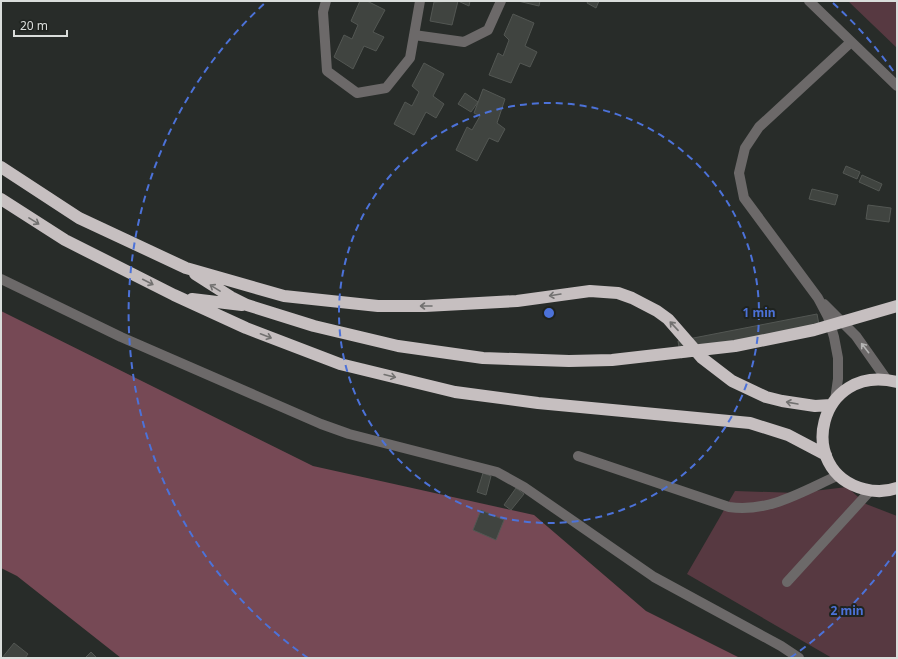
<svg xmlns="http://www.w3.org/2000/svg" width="898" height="659" font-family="'Noto Sans',sans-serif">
	<rect width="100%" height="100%" fill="#282c29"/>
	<path fill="#573941" d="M848 1H897V48Z
		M847 487 866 504 897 516V658H832L687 574 735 491 797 493Z"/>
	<path fill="#764955" d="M1 311 313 466 534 515 646 611 740 658H121L17 576 1 568Z"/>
	<path fill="#404440" stroke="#535753" d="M360 1H367L385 10 373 32 384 37 376 51 364 46 353 69 334 57 344 35 352 39 358 25 351 21Z
		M458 1H470L469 6Z
		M458 1 452 25 430 21 434 2Z
		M518 1H540L539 6Z
		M588 1H599L596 8 587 3Z
		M513 14 534 23 525 46 537 52 530 67 520 63 511 83 489 75 498 53 503 56 509 40 504 35Z
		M424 63 444 74 433 96 444 104 436 118 426 112 414 135 394 124 405 102 412 106 419 92 412 86Z
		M483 89 505 99 497 123 505 129 498 142 489 138 477 161 456 150 467 127 472 130 480 116 474 113Z
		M465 93 478 102 471 112 458 104Z
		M846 166 860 172 857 179 843 173Z
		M862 175 882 184 879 191 859 182Z
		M812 189 838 195 835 205 809 199Z
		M868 205 891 208 889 222 866 219Z
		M817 314 820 330 681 358 678 341Z
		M483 473 491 476 486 495 477 492Z
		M516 488 524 494 511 510 504 505Z
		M481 510 504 520 496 540 473 530Z
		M14 643 28 654 25 658H2Z
		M91 652 97 658H85Z"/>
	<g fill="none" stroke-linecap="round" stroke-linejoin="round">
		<path stroke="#6c6969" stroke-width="10" d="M326 1 323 12 327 71 357 93 386 88 410 58 420 1
			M809 1 897 86
			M414 35 464 42 488 30 501 1
			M1 279 121 337 321 424 349 434 497 472 524 487 654 577 781 646 799 658
			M824 304 856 336 887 380
			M835 400 838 379V358L834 337 828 317 818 298 744 198 739 173 745 148 759 127 851 42
			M578 456 729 507C769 513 803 491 839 475
			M787 582 870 491"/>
		<path stroke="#c6bfc0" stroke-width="12" d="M1 167 79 218 186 268 284 296 378 306H425L517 301 590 291 618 293 632 298 657 311 668 319 702 358 732 381 766 397 782 401 815 406 831 405
			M1 199 65 240 174 295 246 328 340 364 455 392 538 403 750 423 788 435 826 455
			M195 274 231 297 247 305 314 326 398 346 483 358 569 361 612 360 735 346 814 330 897 306
			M192 299 242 305
			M897 382C818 362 794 471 864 489 875 492 886 492 897 488"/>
	</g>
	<defs><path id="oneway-shaft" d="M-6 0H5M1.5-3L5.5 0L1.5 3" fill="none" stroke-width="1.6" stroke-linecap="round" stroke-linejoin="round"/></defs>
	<g stroke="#727170">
		<use href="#oneway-shaft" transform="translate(34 221) rotate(32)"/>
		<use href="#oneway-shaft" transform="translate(148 282) rotate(27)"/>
		<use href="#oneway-shaft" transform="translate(215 288) rotate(-148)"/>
		<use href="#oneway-shaft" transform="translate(555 295) rotate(171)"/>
		<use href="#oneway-shaft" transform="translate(426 306) rotate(180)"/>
		<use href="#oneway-shaft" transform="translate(674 326) rotate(-133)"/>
		<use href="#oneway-shaft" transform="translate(266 336) rotate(21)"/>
		<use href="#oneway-shaft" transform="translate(390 376) rotate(14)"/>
		<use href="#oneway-shaft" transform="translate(792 403) rotate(-170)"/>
	</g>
	<use stroke="#b4b4b3" href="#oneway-shaft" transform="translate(865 348) rotate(-128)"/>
	<g fill="none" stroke="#4c72d9" stroke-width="2" stroke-dasharray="7 5">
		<circle cx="549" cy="313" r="210"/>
		<path d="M896 551A421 421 0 0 1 790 658M308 658A421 421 0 0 1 265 3M833 3A421 421 0 0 1 896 75"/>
	</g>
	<circle cx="549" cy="313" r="6" fill="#4c72d9" stroke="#1f231f" stroke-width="2"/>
	<g font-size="12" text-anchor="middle" font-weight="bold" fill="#4c72d9" stroke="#1f231f" stroke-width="4" stroke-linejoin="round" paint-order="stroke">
		<text x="759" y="317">1 min</text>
		<text x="847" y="615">2 min</text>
	</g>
	<rect width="898" height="659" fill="none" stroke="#dadddb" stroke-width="4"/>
	<path d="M14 30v6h53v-6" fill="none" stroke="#dadddb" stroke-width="2"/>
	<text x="20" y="30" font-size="12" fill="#dadddb" stroke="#1f231f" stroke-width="3" paint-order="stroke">20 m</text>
</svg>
